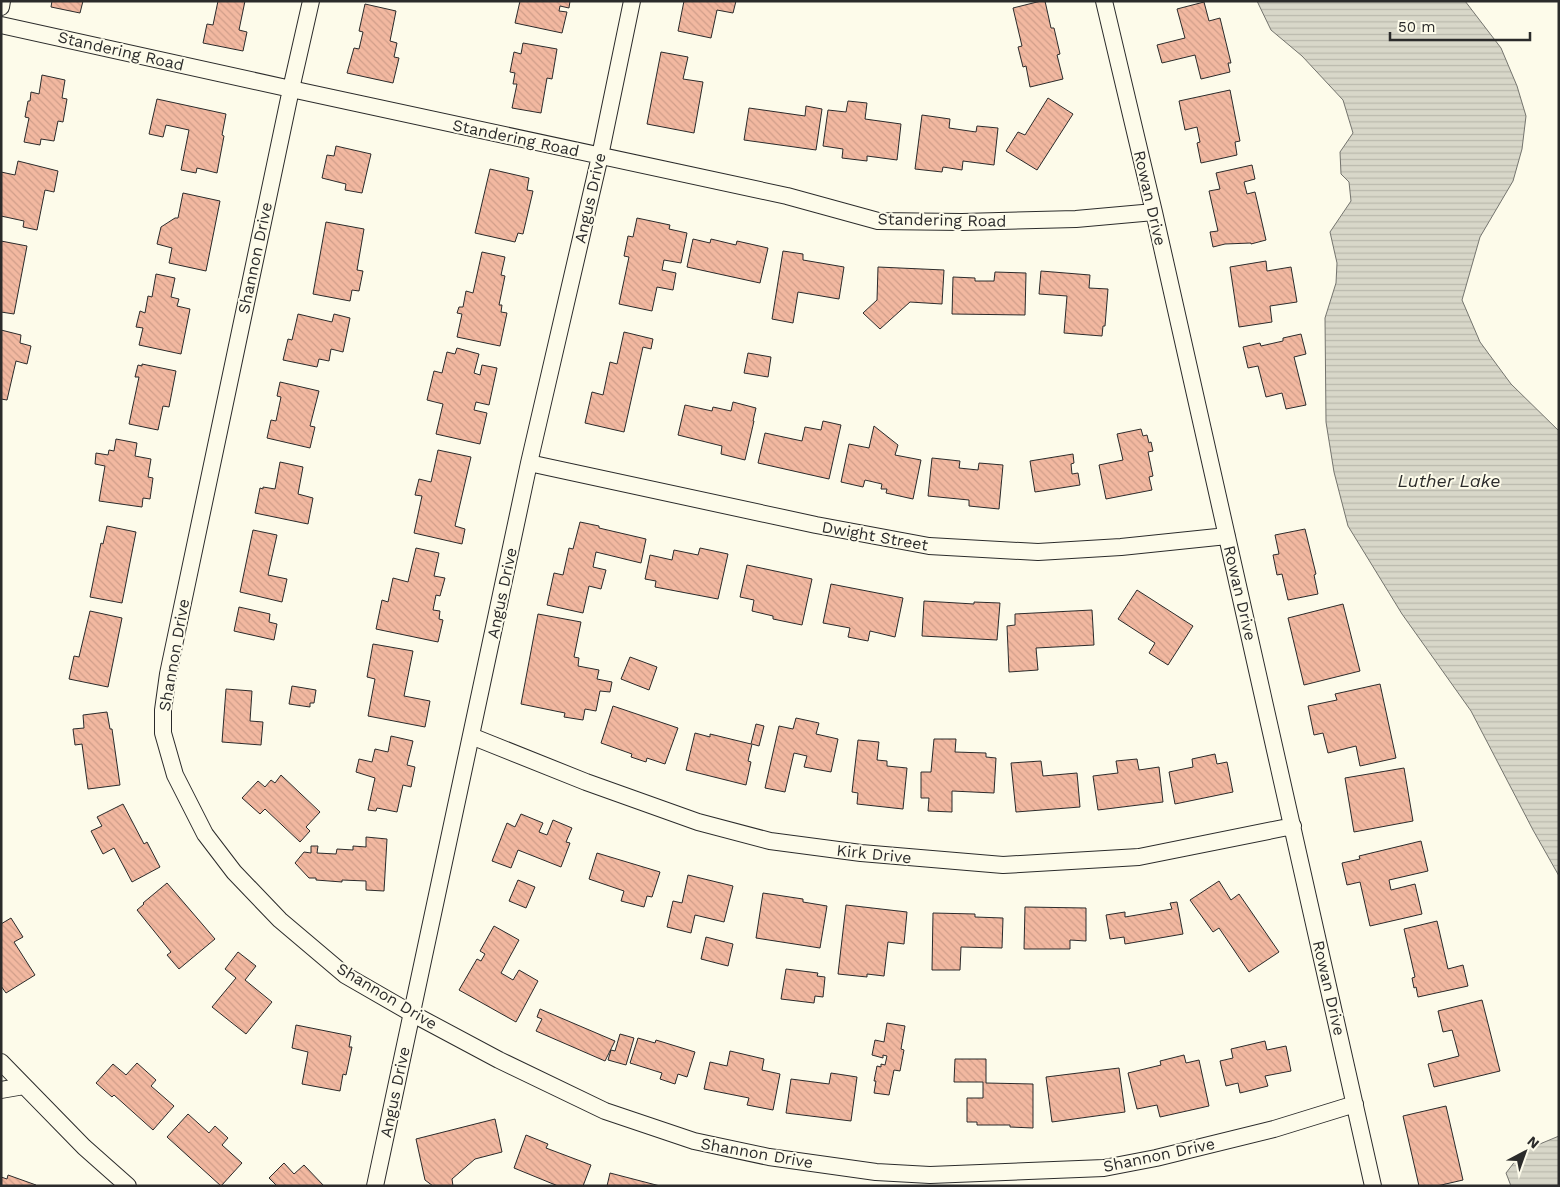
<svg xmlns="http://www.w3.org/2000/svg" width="1560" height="1187" font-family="'Work Sans',sans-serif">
	<defs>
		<pattern id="water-rules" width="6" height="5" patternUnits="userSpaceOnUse" patternTransform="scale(1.25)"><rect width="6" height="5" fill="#d8d7c9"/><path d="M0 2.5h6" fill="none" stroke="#bab9ad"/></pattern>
		<pattern id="building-back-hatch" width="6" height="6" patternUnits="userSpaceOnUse" patternTransform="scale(1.25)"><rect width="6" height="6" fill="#f2b8a0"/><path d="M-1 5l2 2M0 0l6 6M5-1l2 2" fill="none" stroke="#d09e8a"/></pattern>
	</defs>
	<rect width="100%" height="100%" fill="#fdfbea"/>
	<path fill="url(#water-rules)" stroke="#74746e" d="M1257 1H1465L1501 48 1517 86 1526 116 1522 149 1513 181 1480 237 1462 300 1480 342 1511 384 1559 431V876L1533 830 1471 711 1402 614 1348 526 1334 472 1326 422 1325 318 1336 283 1337 263 1330 232 1351 201 1349 182 1341 174 1340 152 1353 133 1343 100 1302 56 1271 30Z
		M1559 1136V1186H1511L1506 1173 1523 1151Z"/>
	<path fill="url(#building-back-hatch)" stroke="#2b2b2b" d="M52 1H83L80 13 51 7Z
		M218 1H245L239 30 247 32 243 51 203 43 207 24 213 25Z
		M520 1H570L569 8 560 6 559 11 567 12 562 33 515 23Z
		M684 1H736L733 13 717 10 711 38 678 31Z
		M1041 1H1045L1051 28H1054L1060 54 1057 55 1063 79 1030 87 1026 66 1023 67 1018 47 1022 46 1013 8Z
		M1204 2 1209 21 1220 18 1231 63H1228L1230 72 1201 79 1195 55 1162 63 1157 45 1185 38 1177 9Z
		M365 4 396 11 390 41 397 43 394 57 399 58 393 83 347 73 354 48 359 49 363 32 359 31Z
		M523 43 557 49 552 79 547 78 541 113 512 108 517 84H513L515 73 510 72 514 52 521 54Z
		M661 52 688 57 683 79 703 82 694 133 647 124Z
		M42 75 65 80 62 98 67 99 63 122 58 121 54 141 41 139 40 145 24 142 29 118 25 117 28 101H30L31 92 39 94Z
		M1230 90 1240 141 1235 142 1237 155 1201 163 1197 143 1200 142 1197 127 1185 130 1179 101Z
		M1048 98 1073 114 1037 170 1006 151 1018 132 1025 135Z
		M157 99 226 114 222 135 224 136 217 173 197 168 196 173 181 170 189 130 166 125 163 137 149 134Z
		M848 101 867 103 865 119 901 124 897 160 867 156V161L842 158 843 149 823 146 828 110 846 112Z
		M806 106 822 109 816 150 744 140 749 108 805 116Z
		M922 115 950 119 949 128 976 132 977 126 998 128 994 165 963 161 962 170 943 167 942 172 915 169Z
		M336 146 371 154 362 193 345 190 346 184 322 178 327 155 334 156Z
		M18 161 58 171 54 192 45 190 37 230 23 227 24 221 1 216V172L15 175Z
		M1252 165 1255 179 1244 182 1247 194 1255 192 1266 240 1251 244V243L1225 244 1213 247 1210 232 1218 231 1209 191 1220 189 1216 173Z
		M490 169 529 178 527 190 533 191 523 234 518 233 515 242 475 233Z
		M183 193 220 201 206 271 169 263 172 248 157 244 161 227 175 218H178Z
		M637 218 670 225 669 229 687 233 681 263 664 260 662 270 676 273 673 290 657 287 652 311 619 304 629 257 624 256 628 236 633 237Z
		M326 222 364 229 357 270 363 271 359 291 352 290 350 301 313 294Z
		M693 239 710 243 711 239 736 245 737 241 768 248 760 283 687 267Z
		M1 241 27 246 14 314 1 312Z
		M783 251 803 254V260L844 267 839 299 798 292 793 323 772 319Z
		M482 252 505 257 501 275 505 276 499 305H502L501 312 507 313 500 346 457 337 462 314 457 313 459 307H463L466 291 473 293Z
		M1266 261 1267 271 1291 267 1297 302 1270 306 1272 322 1239 327 1230 267Z
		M878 267 944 270 942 304 910 302 880 329 863 313 877 300Z
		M1041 271 1090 275 1089 288 1108 289 1105 326H1103L1102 336 1064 333 1067 296 1039 294Z
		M995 272 1026 273 1025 315 952 314 953 277 975 278V281H994Z
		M156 274 175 278 171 297 179 299 177 306 190 309 181 354 139 345 143 328 136 327 140 311 145 313 148 296 152 297Z
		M298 314 332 322 334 314 350 318 343 352 331 349 329 361 319 359 317 367 283 360 288 339 292 340Z
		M1 330 21 335 20 343 31 346 27 364 16 361 7 400 1 399Z
		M624 332 653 339 651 349 643 347 624 432 585 423 592 392 603 395 610 362 617 364Z
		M1301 334 1306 354 1294 357 1306 405 1286 409 1282 393 1266 397 1258 366 1248 368 1243 347 1260 343 1261 346 1283 341V338Z
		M457 348 479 354 474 373 480 375 482 365 497 368 489 405 476 402 474 410 487 413 480 444 436 434 443 404 427 400 434 371 442 373 447 352 455 354Z
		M748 353 771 357 768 377 744 373Z
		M142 364 176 371 169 407 163 406 158 430 129 424 139 377H135L138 365 142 366Z
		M280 382 319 391 310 426 315 427 310 448 267 438 271 420 276 421 281 397 277 396Z
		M733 402 756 408 753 421H754L745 460 721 454 722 446 678 435 685 405 712 411 713 407 731 411Z
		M823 421 841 425 829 479 758 463 765 433 802 441 805 427 821 430Z
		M874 426 898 445 895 455 921 460 913 499 886 493 887 489H881L882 484 865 480 863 487 841 482 849 444 869 448Z
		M1141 429 1143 436 1147 435 1149 443 1151 442 1153 451 1148 452 1153 476 1149 477 1152 490 1106 499 1099 465 1123 460 1117 434Z
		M116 439 137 443 135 456 151 459 148 477 153 478 150 499 143 498 142 507 99 501 105 466 95 464 96 453 108 455 109 450 114 451Z
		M438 450 471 457 455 526 465 529 462 544 414 533 422 496 415 495 419 479 431 482Z
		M1073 454 1074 463 1071 464 1072 474 1078 473 1080 485 1035 492 1030 461Z
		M932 458 960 461 959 468 978 470 979 463 1003 465 999 509 969 506V500L928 496Z
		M280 462 303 467 298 494 313 498 308 524 255 513 260 488 263 489V487L275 489Z
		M580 522 599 526V528L646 539 641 563 596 552 593 567 606 570 601 589 589 586 583 613 547 605 554 573 563 575 569 548 573 549Z
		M107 526 136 532 122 603 90 597 101 543 103 544Z
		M1305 529 1316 574 1314 575 1318 594 1288 600 1282 574 1277 575 1273 555 1279 554 1275 535Z
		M253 530 277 535 268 575 287 579 282 602 240 592Z
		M416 548 439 553 434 576 445 578 440 596 436 595 433 610 440 611 439 619 443 620 438 642 376 629 382 600 388 602 393 578 408 582Z
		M700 548 728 554 718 599 655 587 656 581 645 579 650 555 672 560 674 550 698 555Z
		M747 565 812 579 802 625 773 619V616L752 611 754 600 740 597Z
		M831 584 903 598 895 637 870 631 868 641 848 637 850 628 823 623Z
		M1137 590 1193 626 1168 665 1149 653 1155 643 1118 619Z
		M924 601 974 604V602L1000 603 997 640 922 636Z
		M1343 604 1360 671 1304 685 1288 618Z
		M239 607 270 614 269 622 277 624 274 640 234 631Z
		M1092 610 1094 645 1036 648 1038 670 1009 672 1007 626 1015 625V614Z
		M90 611 122 618 108 687 69 679 74 656 79 657Z
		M538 614 581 622 574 657 579 658 578 666 599 670 597 679 612 682 610 692 600 691 596 711 585 709 583 720 564 717 565 713 521 704Z
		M373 644 413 651 404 696 430 701 425 727 368 716 375 679 367 677Z
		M630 657 657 667 649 690 621 679Z
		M1380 684 1396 758 1360 766 1356 746 1328 753 1323 733 1314 735 1308 706 1337 700 1335 694Z
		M292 686 316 690 314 703H310V707L289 704Z
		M226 689 252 691 250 721 263 722 261 745 222 742Z
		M613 706 678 728 665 764 647 758 646 762 631 757 632 754 601 743Z
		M107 712 110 729H112L120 785 88 789 82 744 75 745 73 729 84 728 83 715Z
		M796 718 819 723 816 734 838 739 831 772 804 767 807 756 794 753 785 792 765 788 779 726 793 729Z
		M756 724 764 726 759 746 752 744 748 761 751 762 746 785 686 770 695 733 710 737V734L751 744Z
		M391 736 413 741 407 765 415 767 411 787 403 785 397 812 377 808 376 811 368 810 375 778 356 772 359 759 372 762 375 749 388 752Z
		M934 739H956L955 752 986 753V757L996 758 994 793 952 791V812L928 811 929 798H921V772H931Z
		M858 740 879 742 877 760 887 761V766L907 768 903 809 857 804 858 793 852 792Z
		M1215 754 1217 764 1227 762 1233 792 1175 804 1169 772 1193 767 1192 759Z
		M1137 759 1139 770 1159 767 1163 802 1098 810 1093 776 1118 773 1116 761Z
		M1041 761 1043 776 1077 773 1080 807 1016 812 1011 763Z
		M1404 768 1413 821 1354 832 1345 778Z
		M281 775 320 812 306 827 310 831 300 842 265 809 260 814 242 798 258 781 265 787 271 780 275 783Z
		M123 804 144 844 147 842 160 867 132 882 114 848 103 854 91 831 102 826 97 817Z
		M521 814 543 823 539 832 547 835 553 820 572 828 566 842 570 843 561 867 518 850 511 868 492 861 507 823 515 827Z
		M366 837 387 839 384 891 366 890V881L342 880V882L316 880V878H309L295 863 304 852 311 853V846H318L317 853 336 854 337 849 353 850V846L366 847Z
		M1421 841 1428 871 1389 880 1391 890 1415 884 1422 914 1370 926 1360 882 1347 885 1342 863 1360 859 1359 856Z
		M597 853 660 872 652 897 647 896 644 907 621 901 624 891 589 879Z
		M688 875 733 886 724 922 695 915 691 933 667 927 673 901 682 903Z
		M518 880 535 887 526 908 509 901Z
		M1219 881 1231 900 1239 894 1279 952 1249 972 1219 928 1213 932 1190 900Z
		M167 883 215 939 179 969 167 955 171 952 137 910 144 904 143 903Z
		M763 893 803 899V902L827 906 820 948 756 938Z
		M1177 902 1183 934 1125 944 1124 937 1110 939 1106 915 1125 912V917L1172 909 1170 903Z
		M846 905 907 912 904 944 888 942 884 976 867 974V977L838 974Z
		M1025 907 1086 908V941L1070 940V949H1024Z
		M933 913 975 914V917L1003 918 1002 948 961 947 960 970H932Z
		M11 918 23 937 14 942 35 975 6 993 1 986V924Z
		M1437 921 1448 969 1463 965 1468 986 1418 997 1416 987 1414 988 1412 978 1415 977 1404 929Z
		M494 926 519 940 501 973 513 980 519 970 538 981 516 1022 459 990 477 959 481 961 485 954 480 951Z
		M706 937 733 944 728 966 701 959Z
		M238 952 256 966 245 980 272 1002 246 1034 212 1007 236 978 225 969Z
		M786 969 818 973 817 976 825 977 823 997 815 996 814 1003 781 999Z
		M1482 1000 1500 1071 1434 1087 1428 1064 1459 1056 1452 1030 1443 1032 1438 1011Z
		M540 1009 615 1041 605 1061 536 1031 542 1019 537 1017Z
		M887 1023 905 1026 901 1049 904 1050 900 1071 894 1070 889 1095 874 1093 876 1081H874L877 1066 881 1067V1064L885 1065 887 1056 883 1055V1058L872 1055 875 1040 884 1042Z
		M296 1025 351 1036 349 1047H352L346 1075 343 1074 340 1091 302 1084 308 1052 292 1048Z
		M620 1034 634 1038 626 1065 608 1060 611 1050 615 1051Z
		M638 1038 655 1043 656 1040 695 1052 687 1077 678 1074 675 1084 660 1079 662 1073 630 1063Z
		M1265 1041 1267 1050 1286 1046 1291 1071 1265 1076 1268 1086 1240 1093 1238 1083 1226 1086 1220 1061 1233 1058 1231 1049Z
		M730 1051 764 1059 762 1070 780 1074 773 1110 747 1105 749 1098 704 1089 710 1062 727 1066Z
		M1184 1055 1186 1063 1199 1060 1209 1106 1160 1117 1157 1105 1137 1109 1128 1073 1161 1065 1160 1061Z
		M955 1059H986V1083L1033 1084V1128L1010 1127V1125H977V1122H967V1098H983V1082H954Z
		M137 1063 156 1080 151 1086 174 1106 153 1130 114 1095 112 1097 96 1083 113 1064 126 1075Z
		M1119 1068 1125 1112 1052 1122 1046 1077Z
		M831 1073 857 1077 851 1121 786 1113 791 1079 829 1084Z
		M1446 1106 1463 1180 1437 1186H1419L1403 1116Z
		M188 1114 209 1133 215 1126 228 1138 222 1145 242 1163 221 1186 167 1137Z
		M495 1119 502 1152 475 1159 452 1179 453 1186H433L425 1180 416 1139Z
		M526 1135 548 1144 546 1148 591 1165 583 1186H558L514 1168Z
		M284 1163 294 1174 304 1165 324 1186H277L269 1178Z
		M610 1173 660 1186H607Z
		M8 1175 36 1185 35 1186H1V1177L7 1179Z"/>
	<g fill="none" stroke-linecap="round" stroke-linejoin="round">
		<g stroke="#2b2b2b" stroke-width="18">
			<path id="street" d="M311 1 291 89 168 674 163 710V733L175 775 205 834 234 872 280 920 345 975 411 1013 499 1060 605 1111 694 1141 769 1157 876 1172 930 1175 1104 1168 1156 1158 1274 1129 1355 1104
				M1104 1 1154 212 1373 1186
				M1 7 2 1
				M1 25 291 89 787 196 878 221 962 222 1076 219 1154 212
				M529 463 816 525 929 546 1038 552 1121 547 1227 536
				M471 736 586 782 698 822 770 841 861 853 1003 865 1139 857 1293 826
				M1 1062 84 1147 128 1186
				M1 1090 24 1086
				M375 1186 529 463 600 156 632 1"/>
		</g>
		<use href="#street" stroke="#fdfbea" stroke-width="16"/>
	</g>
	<g text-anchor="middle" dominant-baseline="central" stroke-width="4" stroke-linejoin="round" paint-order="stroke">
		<g font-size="16" fill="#2b2b2b" stroke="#fdfbea">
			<text transform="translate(121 51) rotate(13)">Standering Road</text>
			<text transform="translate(516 138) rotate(12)">Standering Road</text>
			<text transform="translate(590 198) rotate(-77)">Angus Drive</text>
			<text transform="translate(1150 198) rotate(77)">Rowan Drive</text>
			<text transform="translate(942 220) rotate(1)">Standering Road</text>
			<text transform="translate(255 258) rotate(-78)">Shannon Drive</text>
			<text transform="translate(875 536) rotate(10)">Dwight Street</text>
			<text transform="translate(502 593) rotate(-78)">Angus Drive</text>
			<text transform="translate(1240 593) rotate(77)">Rowan Drive</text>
			<text transform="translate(174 655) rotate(-80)">Shannon Drive</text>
			<text transform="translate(874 854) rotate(6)">Kirk Drive</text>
			<text transform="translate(1329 988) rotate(77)">Rowan Drive</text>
			<text transform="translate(387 996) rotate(31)">Shannon Drive</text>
			<text transform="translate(395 1092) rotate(-78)">Angus Drive</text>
			<text transform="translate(757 1153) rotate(10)">Shannon Drive</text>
			<text transform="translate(1159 1155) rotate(-12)">Shannon Drive</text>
		</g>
		<g font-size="18" font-style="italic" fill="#2b2b2b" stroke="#fdfbea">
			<text x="1449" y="480">Luther Lake</text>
		</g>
	</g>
	<rect width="1560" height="1187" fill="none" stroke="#2b2b2b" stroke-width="5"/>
	<g transform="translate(1525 1152) rotate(41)" stroke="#fdfbea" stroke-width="4" paint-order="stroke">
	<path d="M0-4L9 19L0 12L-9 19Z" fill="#2b2b2b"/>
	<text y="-8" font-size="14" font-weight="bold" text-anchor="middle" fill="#2b2b2b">N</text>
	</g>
	<path d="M1390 32v8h140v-8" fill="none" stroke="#2b2b2b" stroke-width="2.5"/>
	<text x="1398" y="32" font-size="15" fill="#2b2b2b" stroke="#fdfbea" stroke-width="4" paint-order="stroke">50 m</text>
</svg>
